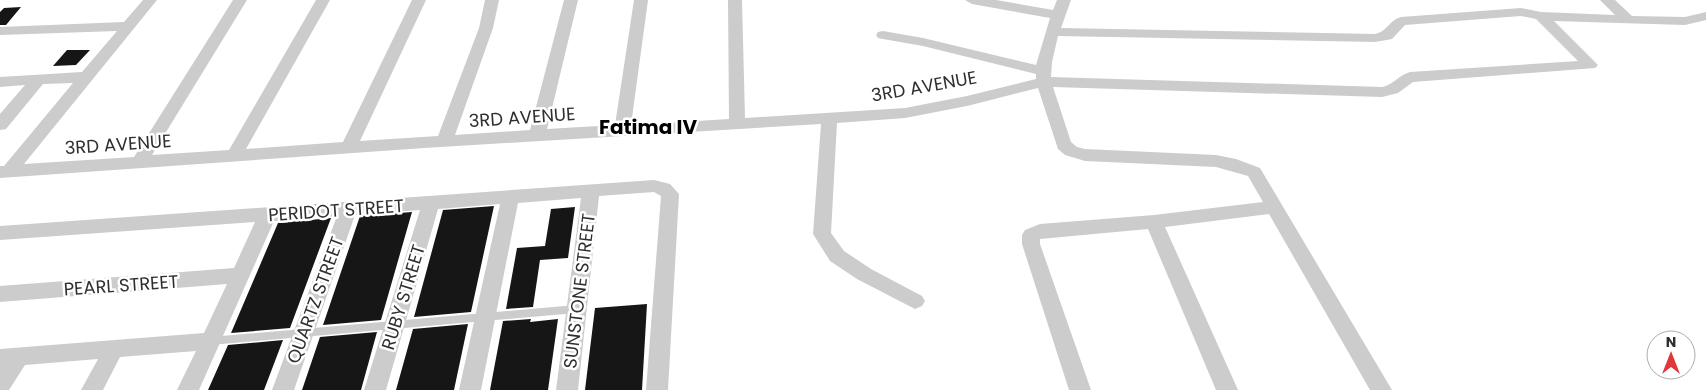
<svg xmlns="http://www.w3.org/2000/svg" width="1706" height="390" font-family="Poppins,sans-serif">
	<rect width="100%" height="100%" fill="#fff"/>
	<path fill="#161616" d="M21 7 6 25H0V12L4 8Z
		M67 50H90L76 65 53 66Z
		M494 206 471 312 414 317 443 210Z
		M575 207 568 258 540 260 533 307 506 309 517 248 545 246 551 209Z
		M412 212 381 320 323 325 360 216Z
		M331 218 290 328 231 333 278 223Z
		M647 304 642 390H585L595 308Z
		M531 319 530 322 558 319 548 390H490L503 321Z
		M468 324 454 390H396L413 329Z
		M377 332 361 390H302L320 337Z
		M283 340 264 390H208L228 345Z"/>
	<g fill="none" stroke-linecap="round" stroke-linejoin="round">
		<path fill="#ccc" fill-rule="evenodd" d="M576 305 579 306 581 309 579 312 576 313 210 345 206 344 205 341 206 338 210 337Z"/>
		<path fill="#ccc" fill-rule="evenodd" d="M143 0H157L24 164 134 157 233 0H247L152 155 229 150 316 0H330L246 149 343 142 412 0H426L360 141 438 136 479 28 485 0H499L493 28 455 135 530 130 564 0H578L547 129 615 125 634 0H648L631 125 729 119 728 0H742L745 118 905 108 967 96 1036 79V74L923 46 883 39 878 38 876 35 878 32 883 31 923 38 1036 65 1050 18 972 4 965 0H996L1053 10 1057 0H1071L1061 28 1375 34C1387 32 1389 20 1401 17L1521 8 1541 12 1615 15 1600 0H1615L1632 16 1685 17 1706 12V20L1685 25 1554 21 1598 65 1595 68 1413 82 1398 93 1382 97 1053 87 1071 142 1077 147 1085 149 1216 155 1236 159 1260 168 1392 390H1370L1269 214 1165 227 1238 390H1216L1148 229 1040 239V244L1091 390H1069L1022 244V235L1025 230 1040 224 1154 215 1263 202 1248 176 1216 167 1085 161 1065 155 1058 149 1038 88 967 106 905 118 837 123 831 233 844 251 871 269 922 296 925 301 922 306 915 309 857 279 830 261 813 234 821 124 424 148 0 178V166H4L73 83 43 84 6 129 0 130V114L25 85 0 87V77L82 72 117 31 0 35V27L124 22ZM1521 16 1536 19 1578 61 1410 72C1399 75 1393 85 1382 87L1051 77 1052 62 1058 36 1375 42 1392 39 1405 25Z
			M654 180 670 184 679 194 668 390H646L661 196 654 192 599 196 578 390H556L581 198 518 203 481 390H459L500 204 438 209 386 390H364L420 210 355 215 294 390H272L337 216 274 221 199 390H177L196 351 120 357 103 390H81L98 359 25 365 9 390H0V349L204 333 227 284 0 302V286L234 268 255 222 0 240V226Z"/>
	</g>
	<g text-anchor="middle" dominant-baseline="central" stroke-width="5" stroke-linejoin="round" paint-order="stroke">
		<g font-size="18" fill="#2f2f2f" stroke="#fff">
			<text transform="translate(924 86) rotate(-10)">3RD AVENUE</text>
			<text transform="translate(522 117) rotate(-4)">3RD AVENUE</text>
			<text transform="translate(118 144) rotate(-4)">3RD AVENUE</text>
			<text transform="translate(336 210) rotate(-4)">PERIDOT STREET</text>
			<text transform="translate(121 285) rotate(-4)">PEARL STREET</text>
			<text transform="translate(579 291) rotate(-83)">SUNSTONE STREET</text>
			<text transform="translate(403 297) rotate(-73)">RUBY STREET</text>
			<text transform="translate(315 300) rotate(-70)">QUARTZ STREET</text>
		</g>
		<g font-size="20" font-weight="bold" fill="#000" stroke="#fff">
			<text x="648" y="127">Fatima IV</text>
		</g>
	</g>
	<g transform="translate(1671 355)"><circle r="24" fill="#ffffff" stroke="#acacac"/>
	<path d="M0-4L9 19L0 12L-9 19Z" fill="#e0373b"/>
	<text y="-8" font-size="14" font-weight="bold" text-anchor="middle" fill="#2f2f2f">N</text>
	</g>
</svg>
